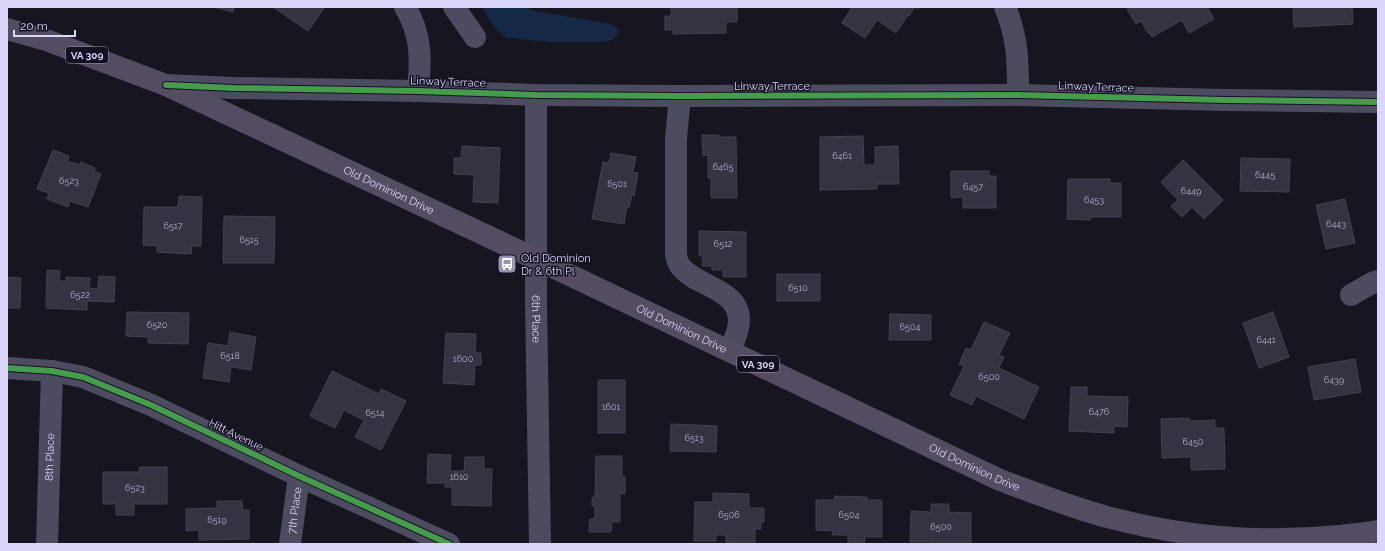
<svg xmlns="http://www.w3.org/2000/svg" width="1385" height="551" font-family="Raleway,sans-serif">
	<rect width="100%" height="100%" fill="#17151f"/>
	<path fill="#152845" d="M482 7H527L532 10 610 24 617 27 619 32C615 39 610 41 603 42H552L509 38C495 33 489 19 482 7Z"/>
	<path fill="#353341" stroke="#434152" d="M213 7H234L233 12Z
		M273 7H325L308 31Z
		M671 7H737V22H726V33L673 34V30H665V16H671Z
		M852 7H919L918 9 915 7 909 16 908 15 896 33 877 20 865 38 842 23Z
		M1130 7H1207L1214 19 1189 33 1182 20 1152 37 1149 32 1148 33 1141 21 1136 24 1127 9Z
		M1293 7H1352L1353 24 1294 27Z
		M702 135H719V137H736L737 198H711V178H708V155L703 156Z
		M863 136 864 165H875V147L898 146 899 184H877V189L820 190V137Z
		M462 146 500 148 498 203 473 202 474 175 454 174V158H461Z
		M53 150 69 156 67 161 80 165 81 162 95 168 94 171 101 174 88 207 70 201 68 207 47 199 49 193 37 189Z
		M611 153 636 157 633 172 638 173 634 196 632 195 629 207H627L624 224 592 219 603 162 609 163Z
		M1241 158 1290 159 1289 192 1240 191Z
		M1183 160 1223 200 1204 219 1192 207 1182 217 1171 206 1178 200 1161 182Z
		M951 171H989V176H996V208H963V197L951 198Z
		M1068 179H1110V183H1121V217H1090V220L1067 219Z
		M179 196 202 197 201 246H192L191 254 157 252V246L143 245 144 207H178Z
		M1345 199 1355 243 1326 249 1316 205Z
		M224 216 275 217 274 263H223Z
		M699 231 746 232V277H723V270H712V266H702L703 256H699Z
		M47 270 60 271 59 281H66V277L90 278 89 288 98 289 99 276 115 277 114 302 87 301V310L46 308Z
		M777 274H820V301H777Z
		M7 277 21 278 20 308H7Z
		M127 312 189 313 188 344 148 343V337L126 336Z
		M1273 312 1289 357 1259 368 1243 323Z
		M890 314 931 315V340H889Z
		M984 322 1010 333 999 355 1004 357 999 368 1039 387 1024 419 976 396 972 405 950 395 964 366 959 364 966 348 971 350Z
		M230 332 256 337 251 370 231 367 229 382 203 378 208 343 228 346Z
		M446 333 476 334 475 353H481V365H475L474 385 443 383Z
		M1355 359 1361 392 1314 400 1308 367Z
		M332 371 379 394 381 389 406 401 381 450 355 437 364 420 344 410 335 428 310 416Z
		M598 380H625V433H598Z
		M1071 387H1087V396L1128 397 1127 427 1114 426V433L1069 431Z
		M1189 418 1190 421 1215 420V428H1224L1225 469 1191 470V457L1162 458 1161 419Z
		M671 424 717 426 716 452 670 451Z
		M428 454 451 455 450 471H464L465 457H484V469H492L491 506 452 505V487H445V483H427Z
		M596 456H622V477H625V494H620V522H612L611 532H589L590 519H595V506H592V498L595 497Z
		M140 467H167V504H134V515H116V504H103V472H139Z
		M713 493 749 494V508H764V522H761V529H755V544L726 543V535H716V541H694L695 502H713Z
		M835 496 867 497V500H882V537H865L864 544 848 543V535H832L833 531 816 530V500H834Z
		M217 501H242L243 510H249V539L199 540V530L186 531V509L217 508Z
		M931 504H949V512L971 513V544H930L931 542H910L911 511 931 512Z"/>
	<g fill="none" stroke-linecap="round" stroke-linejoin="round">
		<g stroke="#4c4b5f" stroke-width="22">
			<path d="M405 7C422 35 421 60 418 91"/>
			<path d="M454 7 475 37"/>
			<path d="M1005 7C1018 38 1018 62 1018 95"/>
			<path d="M166 85 234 88 418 91 536 95 680 96 1018 95 1225 100 1378 102"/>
			<path id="s1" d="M536 95V304L540 544"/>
			<path d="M680 96 676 138V255C677 259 678 264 681 267 697 287 740 289 739 321 739 331 733 342 730 351"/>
			<path d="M1351 295 1372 283 1378 281"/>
			<path d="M7 368 52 371 83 377 151 405 299 476 449 544"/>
			<path id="s2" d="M47 544 52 371"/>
			<path id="s3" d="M290 544 299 476"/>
		</g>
		<path stroke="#534c63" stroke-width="22" id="s4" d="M7 29 46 40 166 85 536 259 1000 480C1035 493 1070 507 1107 517 1182 537 1262 544 1339 536 1352 534 1365 534 1378 531"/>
		<g stroke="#141123" stroke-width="8">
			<path id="cycleway" d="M166 85 234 88 418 91 536 95 680 96 1018 95 1225 100 1378 102
				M7 368 52 371 83 377 151 405 299 476 449 544"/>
		</g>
		<use href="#cycleway" stroke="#469c4c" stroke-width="6"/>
	</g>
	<defs>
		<g id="bus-square" transform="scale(1)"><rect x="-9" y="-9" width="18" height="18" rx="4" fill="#9693ae" stroke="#141123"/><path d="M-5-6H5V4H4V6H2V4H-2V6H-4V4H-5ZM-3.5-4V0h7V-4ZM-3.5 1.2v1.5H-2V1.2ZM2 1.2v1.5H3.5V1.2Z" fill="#fff"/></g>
	</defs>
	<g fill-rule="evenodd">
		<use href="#bus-square" x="507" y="264"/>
	</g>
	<g text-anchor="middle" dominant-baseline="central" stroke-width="3" stroke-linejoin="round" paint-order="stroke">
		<g font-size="9" fill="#b2aecc">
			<text x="842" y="156">6461</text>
			<text x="723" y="167">6465</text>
			<text x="1265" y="175">6445</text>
			<text x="69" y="181">6523</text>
			<text x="617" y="184">6501</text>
			<text x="973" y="187">6457</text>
			<text x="1191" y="191">6449</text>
			<text x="1094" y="200">6453</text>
			<text x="1336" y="224">6443</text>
			<text x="173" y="226">6517</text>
			<text x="249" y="240">6515</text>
			<text x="723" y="244">6512</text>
			<text x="798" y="288">6510</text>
			<text x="80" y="295">6522</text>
			<text x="157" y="325">6520</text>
			<text x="910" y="327">6504</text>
			<text x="1266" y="340">6441</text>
			<text x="230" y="356">6518</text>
			<text x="463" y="359">1600</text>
			<text x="989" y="377">6500</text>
			<text x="1334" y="380">6439</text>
			<text x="611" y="407">1601</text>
			<text x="1099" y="412">6476</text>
			<text x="375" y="413">6514</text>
			<text x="694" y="438">6513</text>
			<text x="1193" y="442">6450</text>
			<text x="459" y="477">1610</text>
			<text x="135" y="488">6523</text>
			<text x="729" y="515">6506</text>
			<text x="849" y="515">6504</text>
			<text x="217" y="520">6519</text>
			<text x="941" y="527">6500</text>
		</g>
		<g fill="#141123" stroke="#9f9cba" stroke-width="1">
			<rect x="66" y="47" width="42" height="16" rx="3"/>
			<rect x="737" y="356" width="42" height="16" rx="3"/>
		</g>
		<g font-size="10" font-weight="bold" fill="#dbd7fb">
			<text x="87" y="55">VA 309</text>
			<text x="758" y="364">VA 309</text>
		</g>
		<g font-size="11" fill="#dbd7fb" stroke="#141123">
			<text transform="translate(448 82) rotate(2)">Linway Terrace</text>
			<text x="772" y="86">Linway Terrace</text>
			<text transform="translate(1096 87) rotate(2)">Linway Terrace</text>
			<text stroke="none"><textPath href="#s4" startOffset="415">Old Dominion Drive</textPath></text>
			<text stroke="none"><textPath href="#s1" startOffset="224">6th Place</textPath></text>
			<text stroke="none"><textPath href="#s4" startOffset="739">Old Dominion Drive</textPath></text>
			<text transform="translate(236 435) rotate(26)">Hitt Avenue</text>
			<text stroke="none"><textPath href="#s2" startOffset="87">8th Place</textPath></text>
			<text stroke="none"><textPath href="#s4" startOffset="1063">Old Dominion Drive</textPath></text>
			<text stroke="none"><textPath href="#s3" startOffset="34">7th Place</textPath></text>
		</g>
		<g font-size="11" fill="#dbd7fb" stroke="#141123" text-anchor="start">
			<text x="521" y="258">Old Dominion<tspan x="521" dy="13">Dr &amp; 6th Pl</tspan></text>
		</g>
	</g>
	<rect width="1385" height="551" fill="none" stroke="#dbd7fb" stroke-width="16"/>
	<path d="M14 30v6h61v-6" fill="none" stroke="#dbd7fb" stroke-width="2"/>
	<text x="20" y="30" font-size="12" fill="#dbd7fb" stroke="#141123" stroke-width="3" paint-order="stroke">20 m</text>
</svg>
